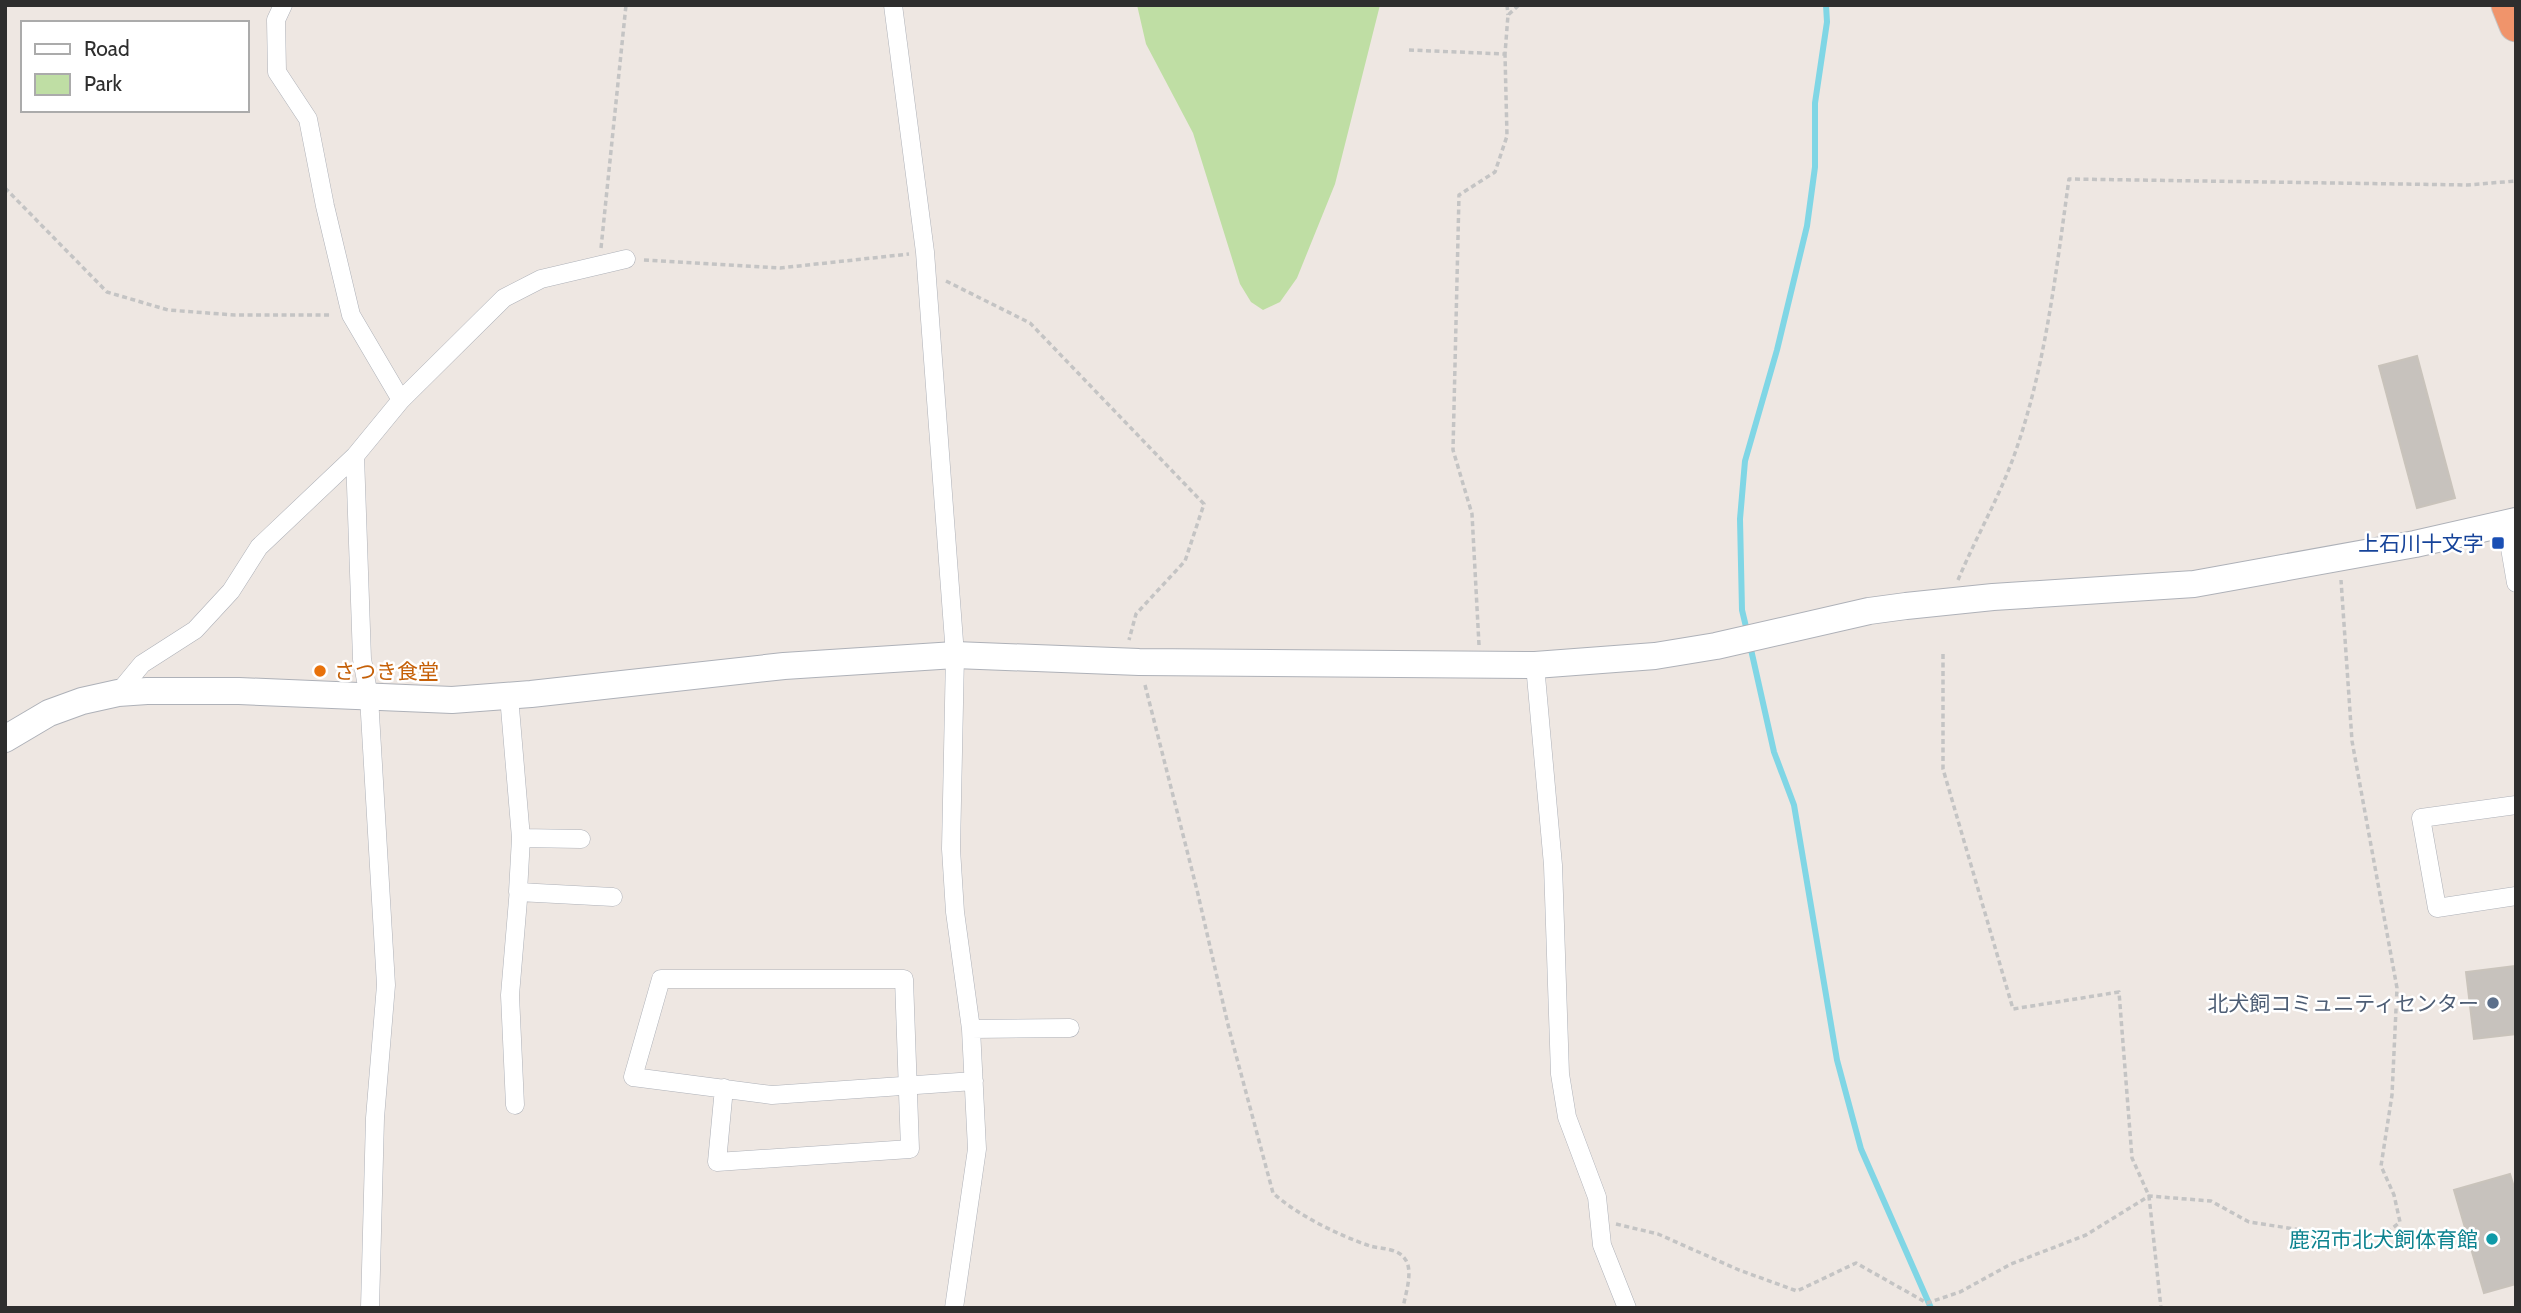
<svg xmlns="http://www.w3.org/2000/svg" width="2521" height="1313" font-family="Cabin,'Noto Sans JP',sans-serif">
	<rect width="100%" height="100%" fill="#eee7e2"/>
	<path fill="#bfdea4" d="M1137 5H1380L1335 184 1297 278 1280 302 1263 310 1251 302 1240 284 1193 133 1146 44Z"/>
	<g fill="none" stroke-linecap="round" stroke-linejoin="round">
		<path stroke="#80d6e5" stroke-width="6" d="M1747 631 1742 610 1740 519 1745 461 1777 350 1807 226 1815 167V103L1827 22 1826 5
			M1750 645 1774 752 1794 805 1837 1060 1861 1149 1931 1308"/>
	</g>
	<path fill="#c7c2bd" stroke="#c9c3bb" stroke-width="2" d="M2417 356 2455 498 2417 508 2379 366Z
		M2516 966V1034L2474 1039 2466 972Z
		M2510 1174 2516 1194V1284L2484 1293 2454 1190Z"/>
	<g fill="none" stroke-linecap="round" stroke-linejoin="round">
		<g stroke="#aeb1b8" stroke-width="19">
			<path id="street" d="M283 5 276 20 277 72 308 119 325 206 351 315 401 400
				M893 5 925 252 955 655 951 849 955 912 971 1029 977 1149 954 1308
				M355 456 362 659 369 697 386 985 375 1118 370 1308
				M2506 525 2516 583
				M1535 665 1553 865 1560 1074 1567 1117 1597 1197 1602 1245 1627 1308
				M118 693 142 664 195 630 231 591 259 547 355 456 401 400 504 298 541 279 626 259
				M509 696 521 838 518 892 613 897
				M2516 805 2421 818 2437 908 2516 896
				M521 838 581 839
				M971 1029 1070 1028
				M724 1088 717 1162 910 1149 904 979H661L633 1077 772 1095 974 1081
				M515 1105 510 995 519 888"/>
		</g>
		<g stroke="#aeb1b8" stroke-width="28">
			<path id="secondary" d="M5 739 49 713 82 701 118 693 147 691H239L452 700 531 694 784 666 955 655 1139 662 1535 665 1655 656 1716 646 1869 611 1906 606 1993 597 2194 584 2415 544 2516 521"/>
		</g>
		<g stroke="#c4c4c4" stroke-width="35">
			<path id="highway" d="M2508 5 2516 25"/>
		</g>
		<path stroke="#c4c4c4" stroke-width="3.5" stroke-dasharray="5 3.5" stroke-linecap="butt" d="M1507 5 1508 15
			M1409 50 1505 54 1508 15 1519 5
			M5 188 107 292 168 310 235 315H332
			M601 248 626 5
			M644 260 780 268 909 254
			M946 281 1030 323 1204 504 1185 561 1136 614 1129 640
			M1958 580C1976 537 2000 496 2015 453 2046 365 2056 271 2069 179L2467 185 2516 181
			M1479 645 1472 514 1453 450 1459 195 1495 172 1507 136 1505 54
			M1943 654V769L2013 1009 2119 992 2132 1158 2149 1196 2161 1308
			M1145 685 1197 890 1229 1029 1273 1193C1297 1215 1338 1235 1370 1246 1381 1249 1398 1248 1405 1259 1414 1271 1405 1295 1403 1308
			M1616 1224 1658 1234 1739 1270 1797 1291 1856 1263 1927 1303 1960 1292 2011 1264 2086 1235 2149 1196 2211 1201 2249 1222 2308 1231 2373 1237 2389 1231 2400 1222 2394 1195 2381 1166 2392 1095 2397 988 2352 741 2341 580"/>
		<use href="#street" stroke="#fff" stroke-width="18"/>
		<use href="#secondary" stroke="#fff" stroke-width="26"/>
		<use href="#highway" stroke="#f0946b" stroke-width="33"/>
	</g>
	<rect fill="#1a4fb4" stroke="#fff" stroke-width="2.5" x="2491" y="536" width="14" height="14" rx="3.5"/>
	<circle fill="#e8710a" stroke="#fff" stroke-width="2.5" cx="320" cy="671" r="7"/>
	<circle fill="#5c6f8a" stroke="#fff" stroke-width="2.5" cx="2493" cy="1003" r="7"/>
	<circle fill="#0f9aa8" stroke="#fff" stroke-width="2.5" cx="2492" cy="1239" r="7"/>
	<g text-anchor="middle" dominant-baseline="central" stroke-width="5" stroke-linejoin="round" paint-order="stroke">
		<g font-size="21" fill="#164399" stroke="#fff" text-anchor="end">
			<text x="2484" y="543">上石川十文字</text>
		</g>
		<g font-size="21" fill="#c56008" stroke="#fff" text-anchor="start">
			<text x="334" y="671">さつき食堂</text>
		</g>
		<g font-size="21" fill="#4e5e75" stroke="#fff" text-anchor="end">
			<text x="2479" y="1003">北犬飼コミュニティセンター</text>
		</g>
		<g font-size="21" fill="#0d838f" stroke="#fff" text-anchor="end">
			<text x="2478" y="1239">鹿沼市北犬飼体育館</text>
		</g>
	</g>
	<rect width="2521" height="1313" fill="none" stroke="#2e2e2e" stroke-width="14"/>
	<rect x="21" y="21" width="228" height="91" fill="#ffffff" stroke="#ababab" stroke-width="2"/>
	<rect x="35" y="44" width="35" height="10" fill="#ffffff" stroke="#ababab" stroke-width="2"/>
	<text x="84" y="56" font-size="21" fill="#2e2e2e">Road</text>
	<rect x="35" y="74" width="35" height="21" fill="#bfdea4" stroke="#ababab" stroke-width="2"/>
	<text x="84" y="91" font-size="21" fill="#2e2e2e">Park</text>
</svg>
